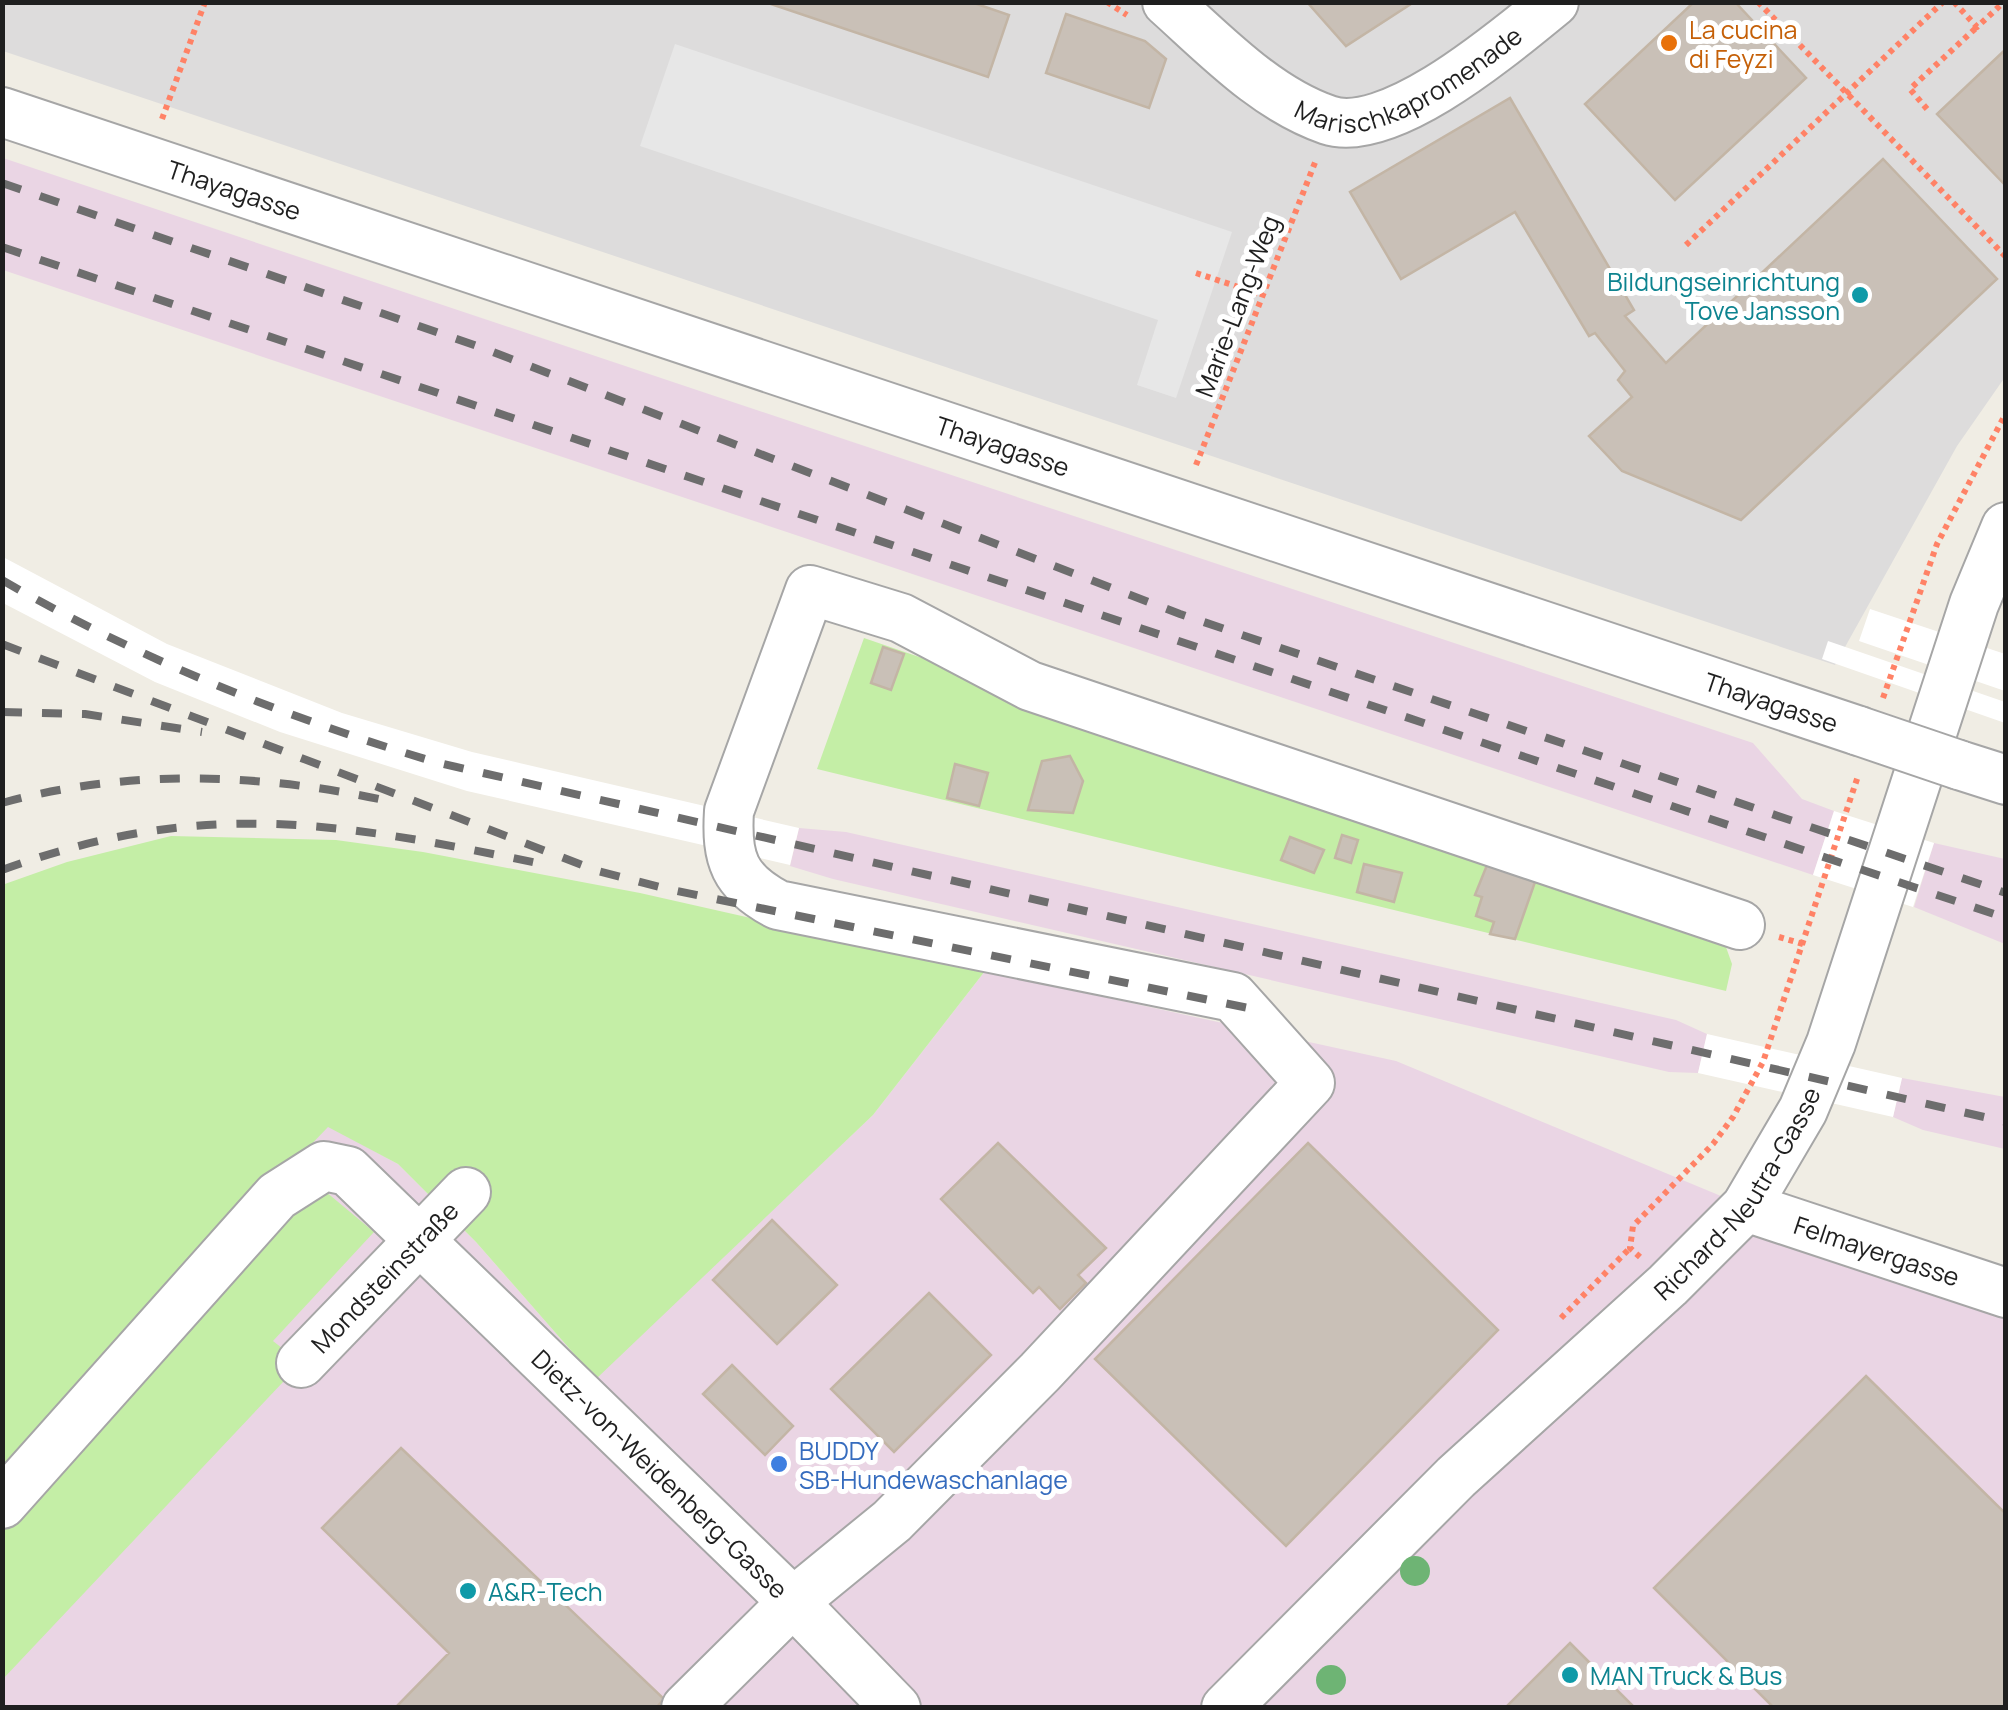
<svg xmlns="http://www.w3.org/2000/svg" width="2008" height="1710" font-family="Manrope,sans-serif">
	<rect width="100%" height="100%" fill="#f0ede4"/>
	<path fill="#dddcdc" d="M3 2 2005 3V377L1957 446 1835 665 3 51Z"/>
	<path fill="#ead5e4" d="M3 158 1753 743 1802 799 1834 811 1813 875 3 270Z
		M799 828 846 832 1676 1020 1707 1034 1698 1073 1669 1072 833 879 790 866Z
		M1934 843 2005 859V944L1914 907Z
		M985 971 1396 1061 2005 1314V1707H3L2 1465 328 1126 398 1164 476 1242 595 1378 873 1115Z
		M1902 1078 2005 1097V1149L1923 1130 1893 1117Z"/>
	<path fill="#c4eea6" d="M864 638 1721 933 1732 964 1726 991 817 769Z
		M171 836 336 840 423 852 640 893 985 971 873 1115 596 1379 476 1242 398 1164 328 1127 3 1465 2 885 67 862Z
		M319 1186 374 1232 273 1341 301 1363 3 1679V1522Z"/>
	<path fill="#e7e7e7" d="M675 44 1232 232 1176 398 1137 385 1158 320 640 146Z"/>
	<path fill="#fff" d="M3 557 167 644 342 713 472 752 799 828 790 865 467 791 280 732 155 682 3 603Z
		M1870 609 2005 654V691L1859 641Z
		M1828 641 2005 702V723L1822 659Z
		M1834 811 1934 843 1913 907 1813 875Z
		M1707 1034 1902 1078 1893 1117 1698 1073Z"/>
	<path fill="#c9c0b7" stroke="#c3b5a5" stroke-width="2.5" d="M765 2H971L1009 15 988 77Z
		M1307 2H1414L1346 46Z
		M1694 2H1735L1806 78 1675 200 1585 104Z
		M1066 14 1145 41 1166 59 1149 108 1046 73Z
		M2006 49V186L1937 114Z
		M1510 98 1634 310 1625 316 1666 363 1883 159 1997 279 1741 520 1622 471 1589 436 1632 397 1618 380 1625 371 1595 333 1589 336 1515 212 1401 279 1350 192Z
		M883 647 904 654 891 690 871 683Z
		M1070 756 1083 781 1073 813 1028 810 1042 761Z
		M955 764 988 773 979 806 947 798Z
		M1342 835 1358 840 1351 863 1335 858Z
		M1290 837 1324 850 1314 873 1281 860Z
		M1364 864 1402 873 1394 902 1357 892Z
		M1487 865 1535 882 1515 939 1490 934 1494 922 1476 916 1482 897 1475 895Z
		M998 1143 1106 1248 1078 1275 1086 1283 1060 1309 1039 1287 1033 1293 941 1199Z
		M1308 1143 1498 1330 1286 1546 1095 1359Z
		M772 1220 837 1285 777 1344 713 1280Z
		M929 1293 991 1355 894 1452 831 1389Z
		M732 1365 793 1426 765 1455 703 1394Z
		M1866 1376 2006 1514V1708H1774L1654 1588Z
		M401 1448 664 1699 656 1708H395L449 1653 322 1528Z
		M1570 1643 1635 1708H1505Z"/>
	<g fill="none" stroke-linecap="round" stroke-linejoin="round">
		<g stroke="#a6a6a6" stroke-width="52">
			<g id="minor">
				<path id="s1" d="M1167 2C1215 45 1266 99 1328 120 1390 141 1507 40 1554 2"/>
				<path id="s2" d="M2 112 1859 731"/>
				<path d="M1959 765 2006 780"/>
				<path id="s3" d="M1746 1207 2006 1293"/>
				<path id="s4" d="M301 1363 466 1192"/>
				<path id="s5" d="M2 1504 277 1196 324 1166 348 1171 793 1602 896 1708"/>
				<path d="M686 1708 793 1602 892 1521 1040 1372 1310 1083 1233 997 778 905C734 882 726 859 729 811L810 590 901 618 1030 686 1740 925"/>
				<path id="s6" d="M1226 1708 1456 1477 1668 1285 1746 1207 1803 1110 1831 1043 1974 604 2006 527"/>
			</g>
		</g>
		<path stroke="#ff8266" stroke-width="6" stroke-dasharray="5 5" stroke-linecap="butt" d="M1107 2 1127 15
			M1758 2 2006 257
			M1954 2 1977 27 2004 2
			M1927 109 1910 89 1977 27
			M162 119 205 2
			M1686 245 1943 2
			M1196 273 1263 295
			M1196 465 1316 160
			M1883 698 1937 544 2006 413
			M1779 937 1803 944
			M1640 1257 1630 1248 1633 1226 1713 1144 1733 1117 1763 1062 1858 776
			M1561 1318 1630 1248"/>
		<use href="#minor" stroke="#fff" stroke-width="48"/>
		<path stroke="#6d6d6d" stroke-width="8" stroke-dasharray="20 20" stroke-linecap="butt" d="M2 183 477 346 1180 614 2006 893
			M2 247 2006 918
			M2 580C139 659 284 717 435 762L2006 1122
			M2 644 598 871 667 889 1263 1011
			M2 712 85 714 202 732
			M2 803C125 769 255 773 379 799
			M2 870C208 795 346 824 552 866"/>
		<g stroke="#a6a6a6" stroke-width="52" stroke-linecap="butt">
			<path id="minor-bridge" d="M1859 731 1959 765"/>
		</g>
		<use href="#minor-bridge" stroke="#fff" stroke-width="48"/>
	</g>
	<g fill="#6eb474">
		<circle cx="1415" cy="1571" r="15"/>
		<circle cx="1331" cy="1680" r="15"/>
	</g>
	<circle fill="#e8710a" stroke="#fff" stroke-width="4" cx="1669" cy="43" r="10"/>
	<g fill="#0f9aa8" stroke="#fff" stroke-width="4">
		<circle cx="1860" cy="295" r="10"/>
		<circle cx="468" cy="1591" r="10"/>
		<circle cx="1570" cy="1675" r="10"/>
	</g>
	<circle fill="#3f7fe0" stroke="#fff" stroke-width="4" cx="779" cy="1464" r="10"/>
	<g text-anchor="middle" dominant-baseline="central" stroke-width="10" stroke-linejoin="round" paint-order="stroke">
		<g font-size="25" fill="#c56008" stroke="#fff" text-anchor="start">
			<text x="1689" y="29">La cucina<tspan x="1689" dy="29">di Feyzi</tspan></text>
		</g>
		<g font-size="25" fill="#1f1f1f" stroke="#fff">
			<text stroke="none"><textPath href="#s1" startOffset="292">Marischkapromenade</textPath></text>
			<text stroke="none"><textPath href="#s2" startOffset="245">Thayagasse</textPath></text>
			<text transform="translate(1237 306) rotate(-69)">Marie-Lang-Weg</text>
			<text stroke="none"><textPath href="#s2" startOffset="1055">Thayagasse</textPath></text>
			<text stroke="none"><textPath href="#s2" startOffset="1865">Thayagasse</textPath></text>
			<text stroke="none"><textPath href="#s6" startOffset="728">Richard-Neutra-Gasse</textPath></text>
			<text stroke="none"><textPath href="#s3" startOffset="138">Felmayergasse</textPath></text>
			<text stroke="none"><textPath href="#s4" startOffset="120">Mondsteinstraße</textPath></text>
			<text stroke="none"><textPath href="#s5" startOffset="928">Dietz-von-Weidenberg-Gasse</textPath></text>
		</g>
		<g font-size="25" fill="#0d838f" stroke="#fff" text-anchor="start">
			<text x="1840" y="281" text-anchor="end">Bildungseinrichtung<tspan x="1840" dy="29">Tove Jansson</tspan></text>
			<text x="488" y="1591">A&amp;R-Tech</text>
			<text x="1590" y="1675">MAN Truck &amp; Bus</text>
		</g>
		<g font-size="25" fill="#366cbe" stroke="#fff" text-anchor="start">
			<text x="799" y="1450">BUDDY<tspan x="799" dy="29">SB-Hundewaschanlage</tspan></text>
		</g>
	</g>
	<rect width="2008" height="1710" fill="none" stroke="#1f1f1f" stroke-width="10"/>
</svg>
